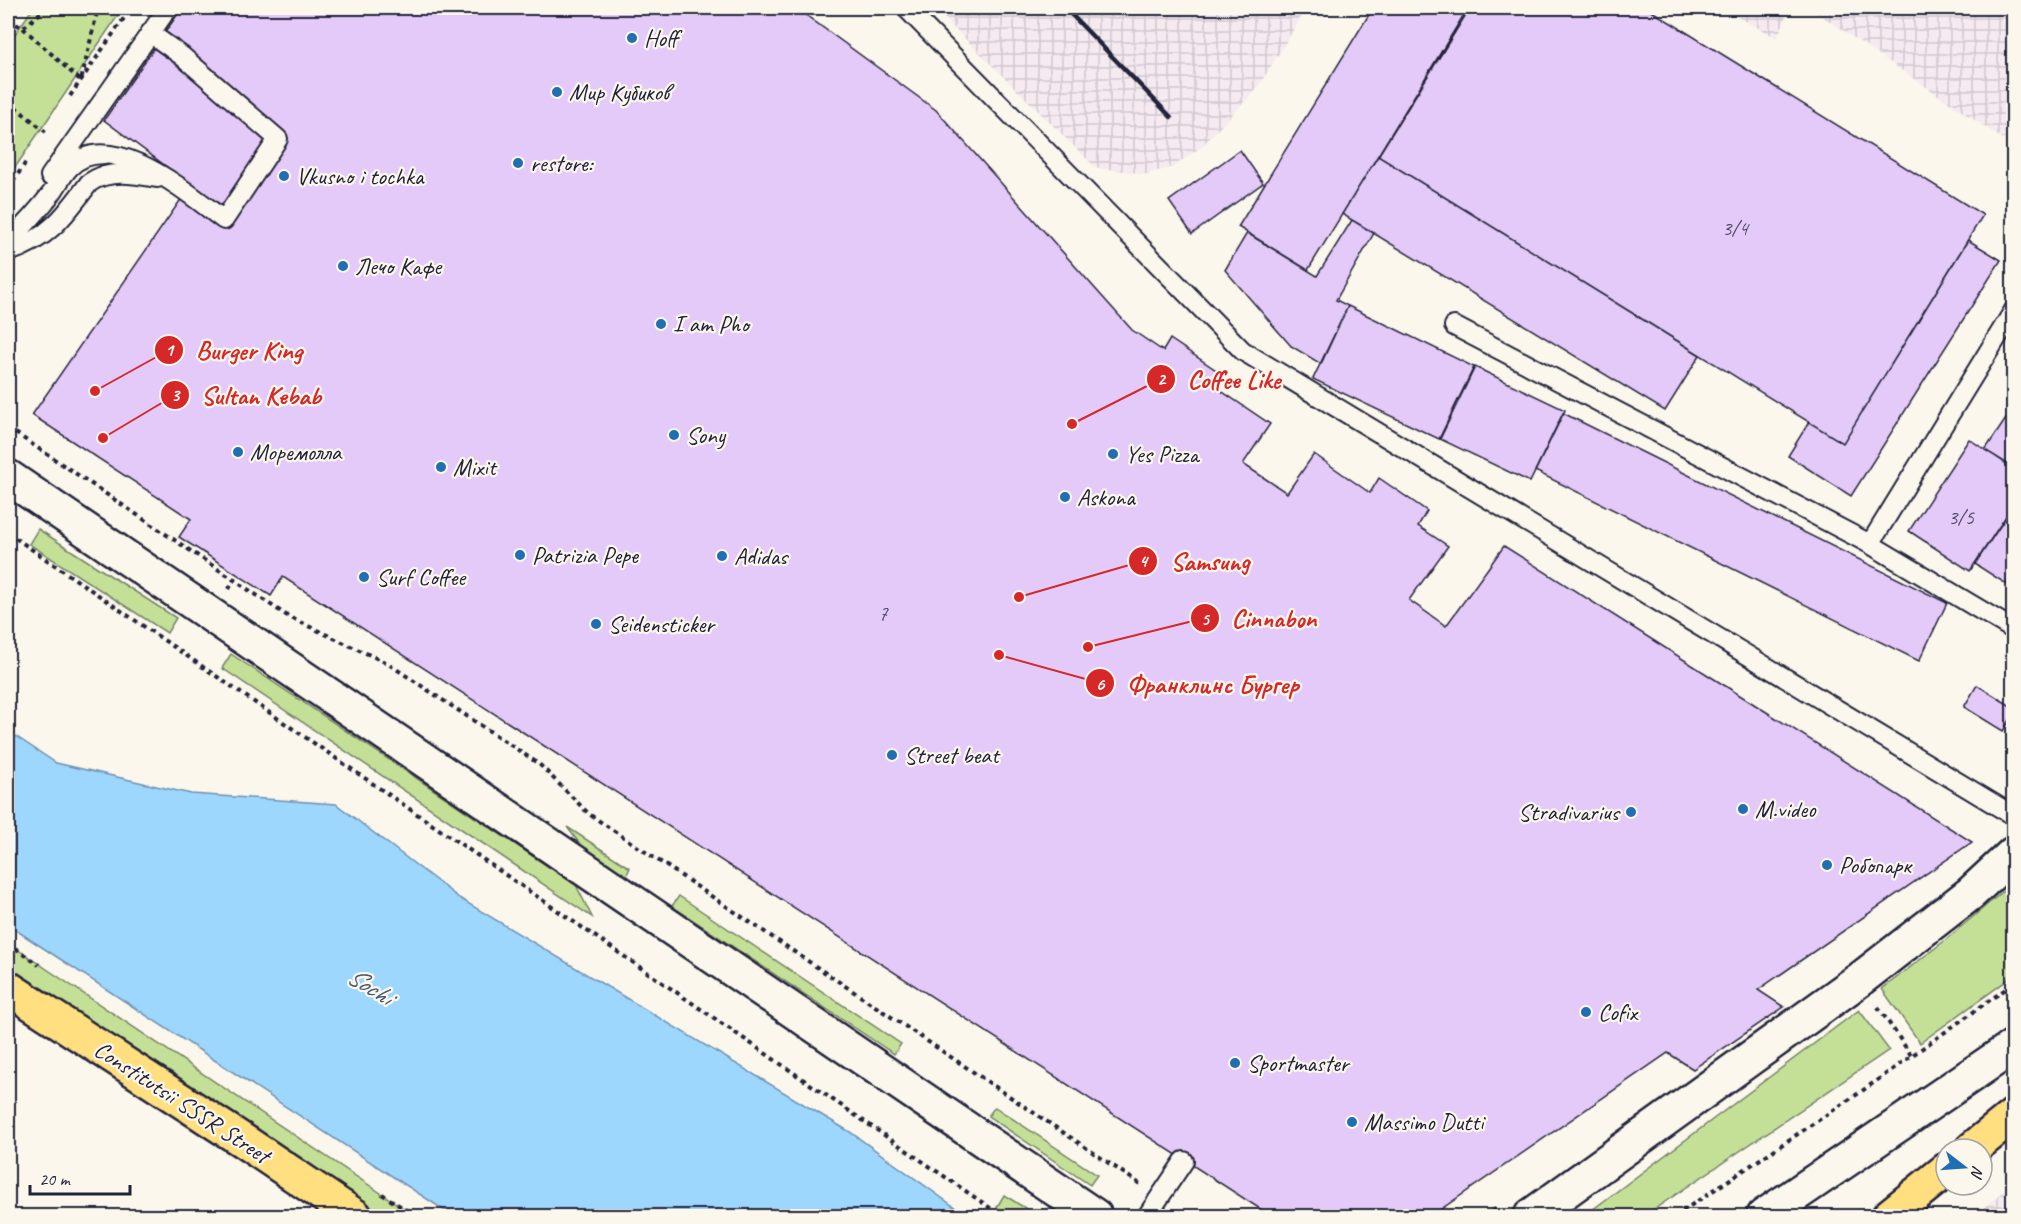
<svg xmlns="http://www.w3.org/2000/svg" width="2021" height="1224" font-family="Caveat,sans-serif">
	<defs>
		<pattern id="industrial-grid" width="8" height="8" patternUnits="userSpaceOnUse" patternTransform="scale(1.5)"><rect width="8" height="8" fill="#f4eaf0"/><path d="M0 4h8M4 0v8" fill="none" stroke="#d1c8cf"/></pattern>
	</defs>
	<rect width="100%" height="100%" fill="#fbf7ec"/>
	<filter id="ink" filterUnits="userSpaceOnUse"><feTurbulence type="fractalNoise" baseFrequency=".0167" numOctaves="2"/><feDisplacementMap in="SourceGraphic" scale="12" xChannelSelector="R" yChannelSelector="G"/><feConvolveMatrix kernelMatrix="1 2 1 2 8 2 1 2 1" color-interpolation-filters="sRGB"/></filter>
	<g filter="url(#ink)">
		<path fill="url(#industrial-grid)" d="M934 8H1307L1258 87 1201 147 1173 167 1146 174 1096 168Z
			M1721 8H1790L1777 38Z
			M1810 8H2013V146Z
			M2013 1183V1216H1974Z"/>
		<path fill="#c4e097" stroke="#738169" stroke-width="1.5" d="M33 8H123L8 178V44Z
			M38 529 176 618 167 633 29 544Z
			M231 654 576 885 592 917 222 668Z
			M567 827 630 868 626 876 583 848Z
			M2013 883V976L1920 1043 1882 989 1943 942Z
			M679 896 901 1044 894 1054 672 906Z
			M8 943 415 1216H355L8 988Z
			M1859 1010 1889 1050 1644 1216H1584Z
			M995 1107 1097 1175 1090 1185 988 1116Z
			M1004 1195 1038 1216H1010L997 1207Z"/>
		<path fill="#9ed7fe" stroke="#6c8fb0" stroke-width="1.5" d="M8 731 56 763 191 794 336 804 459 898 850 1132 967 1216H453L8 925Z"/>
		<path fill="#e4caf9" stroke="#22223b" stroke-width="1.5" d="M182 8H796L936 110 1132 330 1163 351 1170 339 1219 372 1211 384 1270 424 1243 464 1287 493 1314 454 1370 493 1379 478 1427 511 1418 526 1448 546 1409 600 1446 626 1504 546 1972 842 1758 990 1784 1007 1693 1069 1668 1053 1431 1216H1271L283 577 271 596 179 537 191 519 32 415 191 185 104 120Z
			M1373 8H1468L1308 270 1238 227Z
			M1470 8H1647L1983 215 1843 443 1378 156Z
			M1240 150 1263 183 1192 234 1169 201Z
			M1378 156 1700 355 1665 411 1342 214Z
			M1352 220 1374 233 1336 300 1348 306 1321 364 1291 346 1225 270 1247 233 1317 276Z
			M1968 240 2001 260 1851 496 1788 456 1809 422 1843 443Z
			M1348 306 1474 367 1439 439 1313 379Z
			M1475 367 1565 410 1530 482 1440 439Z
			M2014 407V468L1985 450Z
			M1563 413 1947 603 1919 661 1535 471Z
			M1969 439 2014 469V504L1970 571 1909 531Z
			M2014 505V589L1975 564Z
			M1977 685 2014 708V714L2003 731 1964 707Z"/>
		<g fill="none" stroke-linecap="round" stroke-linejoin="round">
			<g stroke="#22223b" stroke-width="22">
				<path id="lane" d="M906 8 1243 351 2014 816
					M50 176 168 8
					M8 242C23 227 38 211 51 194 57 186 62 175 70 167 111 126 190 195 224 220L278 139 182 56 150 33
					M8 252C47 240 65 216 89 183 108 169 135 174 157 178
					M1454 326 1870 544 2014 630
					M1870 544 2014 310
					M1147 1216 1184 1161"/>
			</g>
			<g stroke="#22223b" stroke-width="38">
				<path id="street" d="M8 477 1095 1216
					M1531 1216 1859 980 1971 893 2014 853"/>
			</g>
			<g stroke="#22223b" stroke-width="38">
				<path id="secondary" d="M1764 1216 2014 1046"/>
			</g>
			<g stroke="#22223b" stroke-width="38">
				<path id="primary" d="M8 988 245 1142 355 1216
					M1972 1149 2014 1115
					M1889 1216 1946 1170"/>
			</g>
			<path stroke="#22223b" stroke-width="4" stroke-dasharray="4.5 4.5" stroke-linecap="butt" d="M8 20 23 28 46 8
				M23 28 81 81 98 8
				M70 96 131 8
				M8 101 46 132
				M8 189 26 162
				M8 428 289 617 387 663 539 764 589 814 1140 1184
				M8 533 1002 1216
				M229 589 237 574
				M8 943 39 965
				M1878 1007 1911 1055
				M382 1194 415 1216
				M1181 1210 1191 1216
				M1484 1216 1499 1207
				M1675 1216 1862 1091 2014 983"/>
			<use href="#lane" stroke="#fbf7ec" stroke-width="18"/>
			<use href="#street" stroke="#fbf7ec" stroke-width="33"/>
			<use href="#secondary" stroke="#fbf7ec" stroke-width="33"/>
			<use href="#primary" stroke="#ffdf80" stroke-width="33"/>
			<path stroke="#22223b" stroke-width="4.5" d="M1065 8 1171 117"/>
		</g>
	</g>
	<g fill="#1f6fb2" stroke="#fbf7ec" stroke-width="2">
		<circle cx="632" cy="38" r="6"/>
		<circle cx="557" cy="92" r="6"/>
		<circle cx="518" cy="163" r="6"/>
		<circle cx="284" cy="176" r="6"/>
		<circle cx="343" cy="266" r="6"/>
		<circle cx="661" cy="324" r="6"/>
		<circle cx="674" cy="435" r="6"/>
		<circle cx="238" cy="452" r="6"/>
		<circle cx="1113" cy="454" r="6"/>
		<circle cx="441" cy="467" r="6"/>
		<circle cx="1065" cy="497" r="6"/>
		<circle cx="520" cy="555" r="6"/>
		<circle cx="722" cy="556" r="6"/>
		<circle cx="364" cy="577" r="6"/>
		<circle cx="596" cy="624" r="6"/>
		<circle cx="892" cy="755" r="6"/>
		<circle cx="1743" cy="809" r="6"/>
		<circle cx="1631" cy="812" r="6"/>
		<circle cx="1827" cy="865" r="6"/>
		<circle cx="1586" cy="1012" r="6"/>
		<circle cx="1235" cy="1063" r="6"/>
		<circle cx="1352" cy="1122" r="6"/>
	</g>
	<g text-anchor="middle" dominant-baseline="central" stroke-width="4.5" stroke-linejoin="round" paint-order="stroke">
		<g font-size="21" fill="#524c6a">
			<text x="1735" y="228">3/4</text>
			<text x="1961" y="517">3/5</text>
			<text x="883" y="613">7</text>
		</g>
		<g font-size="24" fill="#22223b" stroke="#fbf7ec" text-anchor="start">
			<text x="644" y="38">Hoff</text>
			<text x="569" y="92">Мир Кубиков</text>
			<text x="530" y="163">restore:</text>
			<text x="296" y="176">Vkusno i tochka</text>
			<text x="355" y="266">Лечо Кафе</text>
			<text x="673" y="324">I am Pho</text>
			<text x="686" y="435">Sony</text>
			<text x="250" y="452">Моремолла</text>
			<text x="1125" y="454">Yes Pizza</text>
			<text x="453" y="467">Mixit</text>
			<text x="1077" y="497">Askona</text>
			<text x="532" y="555">Patrizia Pepe</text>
			<text x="734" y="556">Adidas</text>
			<text x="376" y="577">Surf Coffee</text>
			<text x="608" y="624">Seidensticker</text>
			<text x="904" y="755">Street beat</text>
			<text x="1755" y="809">M.video</text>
			<text x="1619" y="812" text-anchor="end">Stradivarius</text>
			<text x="1839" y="865">Робопарк</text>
			<text x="1598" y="1012">Cofix</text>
			<text x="1247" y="1063">Sportmaster</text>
			<text x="1364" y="1122">Massimo Dutti</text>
		</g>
		<g font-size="24" fill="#22223b" stroke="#fbf7ec">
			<text transform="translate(182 1102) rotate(33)">Constitutsii SSSR Street</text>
		</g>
		<g font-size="26" font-style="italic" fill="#475876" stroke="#fbf7ec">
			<text transform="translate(370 986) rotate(32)">Sochi</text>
		</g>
	</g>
	<path fill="none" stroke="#d62828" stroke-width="2" d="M95 391L169 350M1072 424L1161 379M103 438L175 395M1019 597L1143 561M1088 647L1205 618M999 655L1100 683"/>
	<g fill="#d62828" stroke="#fbf7ec" stroke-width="2">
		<circle cx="95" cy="391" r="6"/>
		<circle cx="1072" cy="424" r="6"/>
		<circle cx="103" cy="438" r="6"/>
		<circle cx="1019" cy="597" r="6"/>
		<circle cx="1088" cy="647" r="6"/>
		<circle cx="999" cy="655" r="6"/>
		<circle cx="169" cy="350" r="15"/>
		<circle cx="1161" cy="379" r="15"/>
		<circle cx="175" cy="395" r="15"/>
		<circle cx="1143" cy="561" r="15"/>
		<circle cx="1205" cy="618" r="15"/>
		<circle cx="1100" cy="683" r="15"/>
	</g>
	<g font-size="18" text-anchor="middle" font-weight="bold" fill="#fff">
		<text x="169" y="356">1</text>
		<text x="1161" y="385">2</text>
		<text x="175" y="401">3</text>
		<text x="1143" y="567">4</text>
		<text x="1205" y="625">5</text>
		<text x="1100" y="690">6</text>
	</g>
	<g font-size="26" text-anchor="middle" font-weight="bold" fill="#d62828" stroke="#fbf7ec" stroke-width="4.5" stroke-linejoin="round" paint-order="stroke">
		<text x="249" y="359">Burger King</text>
		<text x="1234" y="388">Coffee Like</text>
		<text x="261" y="404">Sultan Kebab</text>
		<text x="1210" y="570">Samsung</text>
		<text x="1274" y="627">Cinnabon</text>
		<text x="1213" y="693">Франклинс Бургер</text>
	</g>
	<rect width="2021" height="1224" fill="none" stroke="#fbf7ec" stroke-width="30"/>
	<rect x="15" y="15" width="1991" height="1194" fill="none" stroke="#22223b" stroke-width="2" filter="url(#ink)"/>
	<g transform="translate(1964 1167) rotate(107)"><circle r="28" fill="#fbf7ec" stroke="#a4a2a5" stroke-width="1.5"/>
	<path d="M0-4.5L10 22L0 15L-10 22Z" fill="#1f6fb2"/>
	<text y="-9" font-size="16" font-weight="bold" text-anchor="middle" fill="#22223b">N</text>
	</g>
	<path d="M30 1185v9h100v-9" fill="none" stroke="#22223b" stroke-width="3"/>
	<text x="39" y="1185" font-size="18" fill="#22223b" stroke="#fbf7ec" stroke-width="4.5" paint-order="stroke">20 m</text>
</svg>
